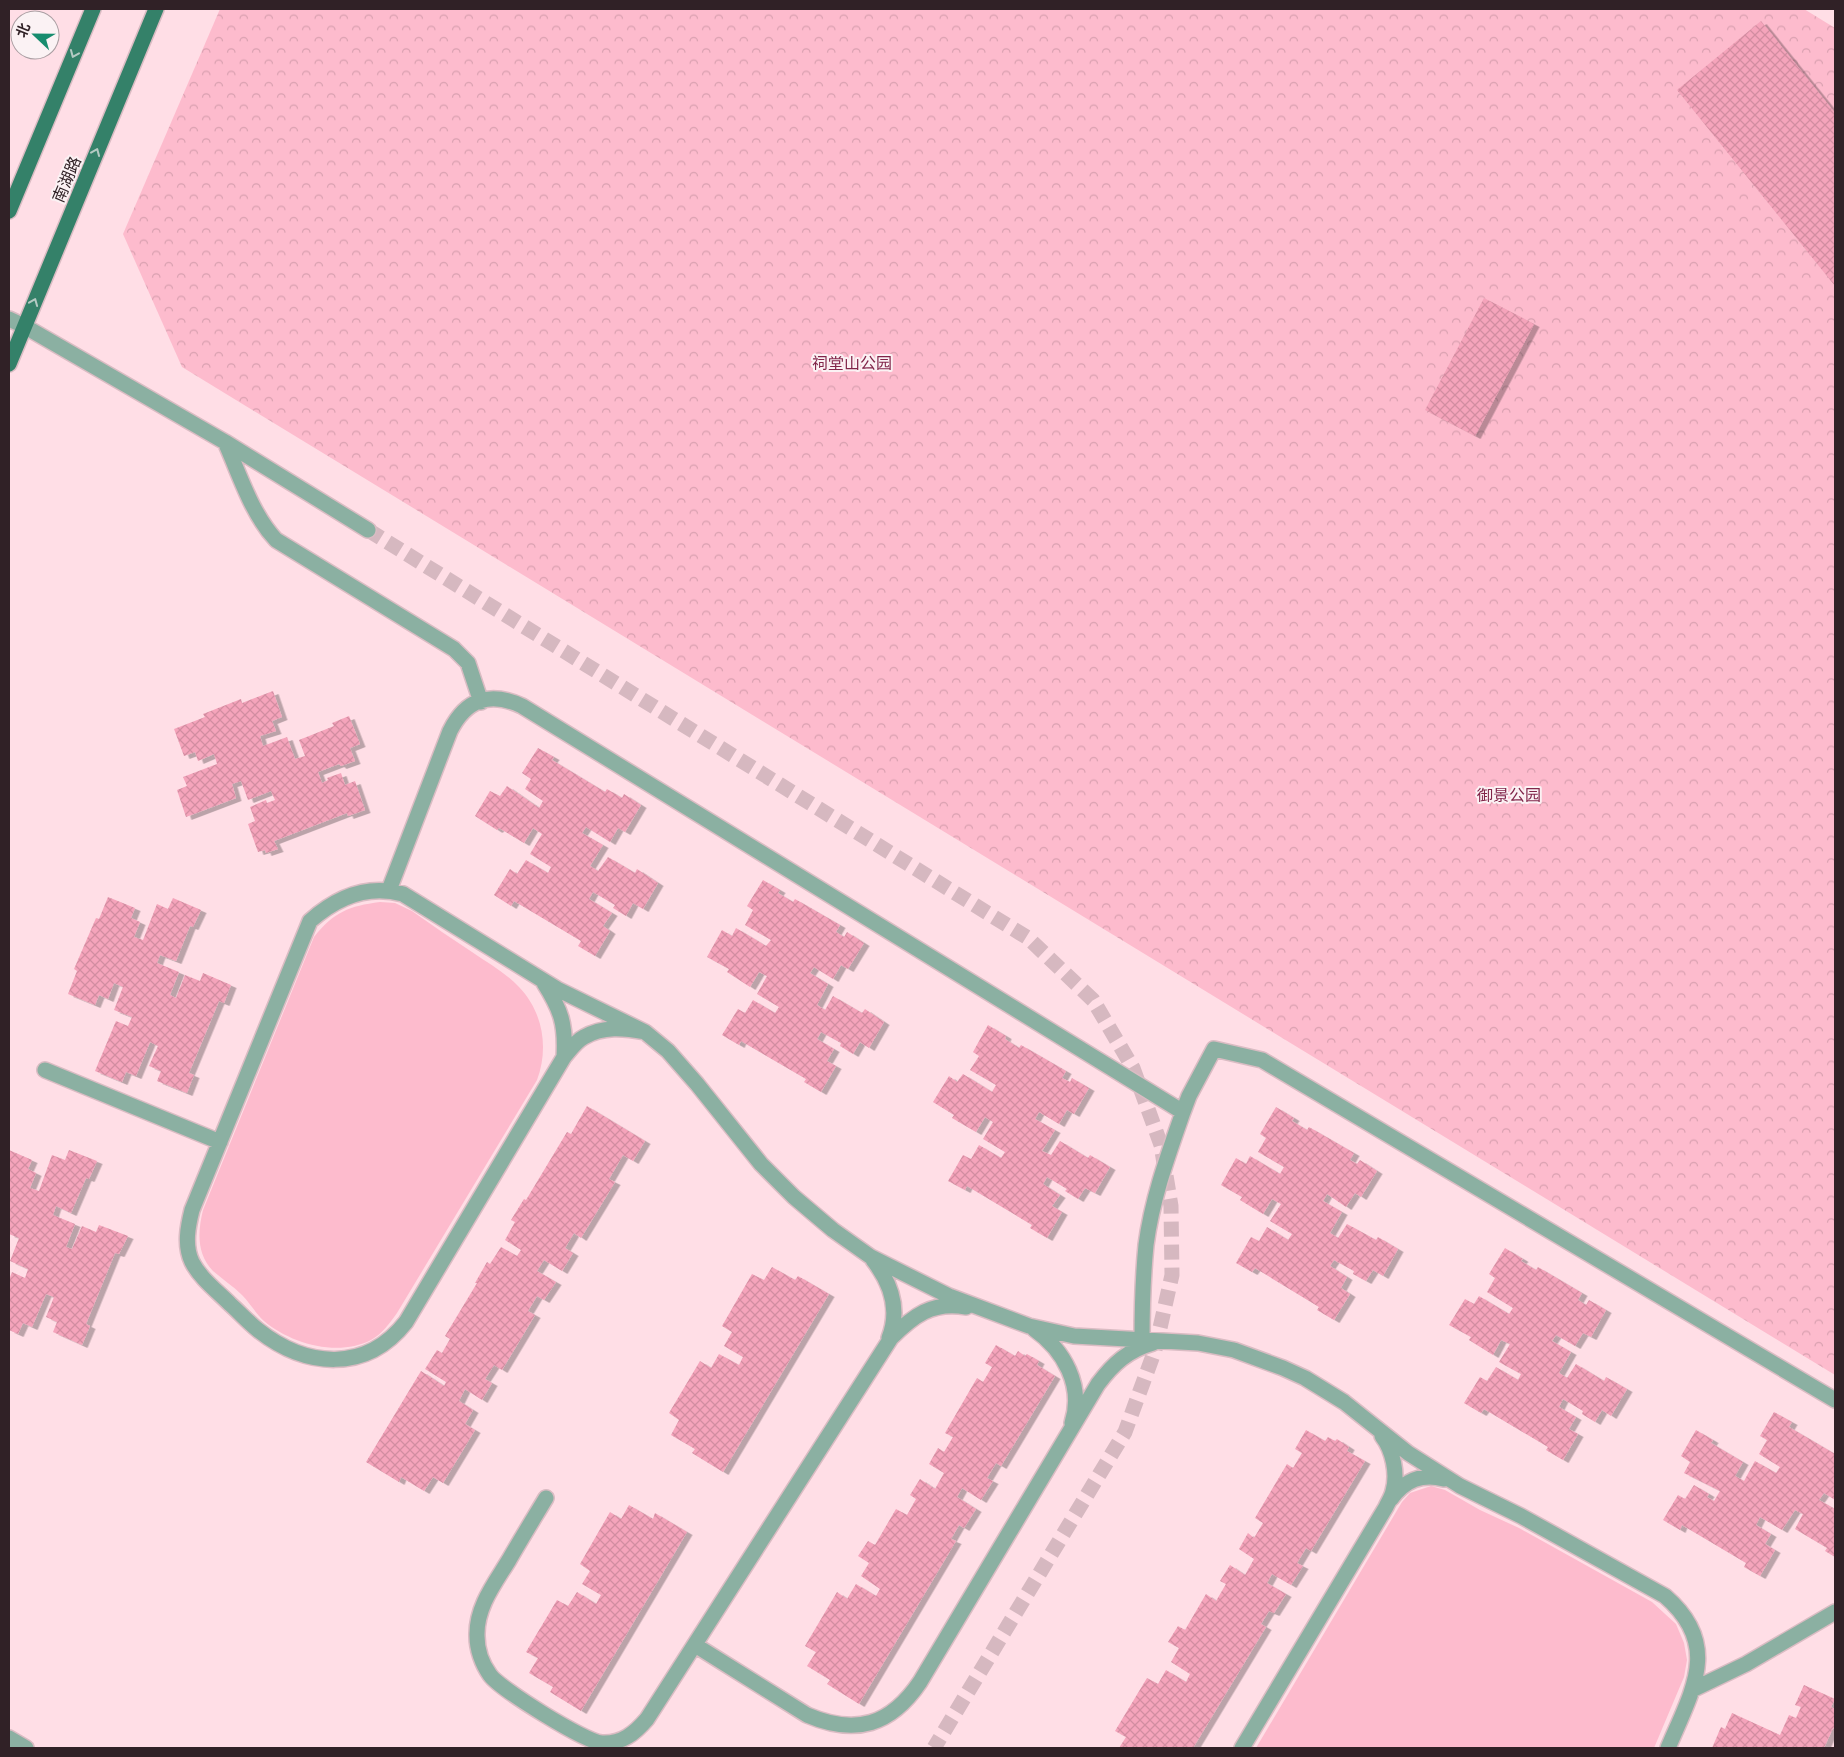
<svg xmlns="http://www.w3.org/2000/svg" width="1844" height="1757" font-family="'Exo 2','Noto Sans SC',sans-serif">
	<defs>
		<pattern id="park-crowns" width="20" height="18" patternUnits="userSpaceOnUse" patternTransform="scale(1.25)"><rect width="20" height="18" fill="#fdbbcd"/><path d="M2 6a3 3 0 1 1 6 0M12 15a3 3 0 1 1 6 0" fill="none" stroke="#d9a0b0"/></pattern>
		<pattern id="building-cross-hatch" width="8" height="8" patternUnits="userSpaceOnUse" patternTransform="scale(1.25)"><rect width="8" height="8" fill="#f5a4bb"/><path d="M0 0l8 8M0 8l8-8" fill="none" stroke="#d28da1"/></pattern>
		<filter id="shadow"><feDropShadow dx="5.5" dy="3" stdDeviation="0" flood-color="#0004"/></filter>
	</defs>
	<rect width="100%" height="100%" fill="#ffdee6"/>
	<path fill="#fdbbcd" d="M380 902 395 903 412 911C432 925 452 939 472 952 488 963 506 973 519 987 543 1012 549 1048 537 1080L397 1313C390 1323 382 1334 371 1340 338 1357 291 1344 264 1321 256 1314 250 1303 242 1295 233 1286 222 1279 213 1271 196 1254 198 1230 203 1210L314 937C334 912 349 906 380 902Z
		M1431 1486 1445 1490 1480 1510 1519 1528 1652 1602 1676 1624 1684 1643 1687 1660 1684 1677 1654 1748H1256L1402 1502 1410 1493Z"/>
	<path fill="url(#park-crowns)" d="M220 9H1804L1835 28V1375L182 367 123 234Z"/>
	<path fill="url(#building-cross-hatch)" filter="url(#shadow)" d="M1761 21 1835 113V286L1677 90Z
		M1484 298 1534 324 1475 436 1425 410Z
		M273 691 282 717 272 721 276 731 260 736 263 746 287 737 295 759 305 756 299 740 334 726 332 723 349 716 360 744 350 748 355 761 341 766 339 764 318 772 322 783 328 780 327 778 341 773 345 785 355 781 365 810 348 816 347 813 274 841 278 849 266 853 265 850 258 852 248 824 255 821 250 807 266 800 267 803 275 800 271 791 248 800 241 781 232 784 236 798 186 817 177 790 187 786 183 777 217 764 214 754 198 761 195 752 184 756 174 729 205 717 203 714 241 699 242 703Z
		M538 748 554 757 552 760 605 792 607 789 622 798 624 794 641 805 625 832 618 828 610 842 586 827 582 833 603 845 590 866 598 871 608 857 635 873 637 869 658 883 643 909 633 903 626 916 613 908 615 905 593 892 589 899 612 913 603 926 610 931 595 956 578 946 581 941 514 901 511 906 494 895 510 869 517 874 526 860 548 873 551 867 530 854 542 834 533 828 524 843 499 828 497 830 475 816 490 791 500 796 507 786 539 808 543 801 525 789 531 779 522 773Z
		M763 880 780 890 778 893 793 902 795 899 840 925 836 932 844 937 847 932 864 943 848 969 841 965 833 979 814 967 810 973 828 984 817 1005 825 1010 833 996 862 1013 865 1009 884 1022 869 1048 860 1042 853 1054 840 1046 841 1043 821 1032 817 1039 834 1049 827 1061 836 1066 821 1092 804 1082 806 1079 741 1041 739 1045 722 1035 738 1009 745 1013 753 1000 775 1013 779 1007 757 994 767 976 759 972 750 987 727 972 729 969 707 957 722 930 732 936 736 928 766 946 771 940 745 925 753 910 747 906Z
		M108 897 135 908 131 918 140 922 134 937 143 940 157 904 168 909 173 898 201 910 193 927 190 926 176 961 160 955 157 963 179 972 170 995 176 998 185 975 200 981 203 973 231 985 224 1003 219 1001 189 1073 194 1075 187 1093 157 1081 161 1071 149 1066 158 1046 150 1042 136 1076 126 1072 122 1082 95 1071 116 1021 128 1026 132 1017 114 1010 123 987 114 983 108 999 99 995 95 1005 68 994 77 971 74 969 96 918 99 919Z
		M988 1025 1006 1036 1005 1039 1019 1048 1021 1045 1066 1071 1062 1078 1070 1082 1072 1078 1089 1088 1074 1114 1067 1110 1059 1124 1039 1112 1035 1119 1055 1130 1042 1151 1051 1155 1060 1141 1088 1158 1090 1155 1110 1167 1095 1193 1085 1188 1078 1199 1065 1191 1067 1189 1047 1177 1043 1184 1060 1195 1052 1206 1062 1212 1047 1238 1030 1228 1032 1225 967 1186 965 1190 948 1181 963 1155 971 1159 979 1145 1001 1158 1005 1152 983 1139 993 1122 985 1117 976 1132 952 1118 954 1115 933 1102 949 1076 957 1082 963 1074 992 1092 996 1085 970 1070 979 1056 973 1052Z
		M587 1106 645 1141 633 1161 623 1155 609 1179 615 1182 581 1238 574 1233 565 1248 573 1253 562 1271 544 1260 537 1271 556 1282 544 1300 537 1296 528 1311 535 1315 502 1370 494 1365 485 1379 492 1383 482 1400 465 1389 459 1401 473 1410 465 1424 475 1430 443 1483 433 1477 424 1491 401 1477 399 1482 366 1462 421 1371 444 1386 446 1382 425 1369 437 1350 442 1353 450 1339 445 1336 477 1283H475L487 1262 490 1264 501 1247 517 1256 521 1250 505 1240 515 1222 511 1220 524 1199 526 1200 567 1132 571 1134Z
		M1276 1107 1294 1118 1292 1121 1307 1130 1309 1127 1354 1153 1350 1160 1357 1164 1360 1160 1377 1171 1361 1197 1355 1193 1346 1207 1327 1194 1323 1201 1342 1212 1330 1233 1338 1238 1347 1224 1376 1240 1378 1237 1398 1249 1383 1276 1373 1270 1366 1281 1353 1274 1354 1271 1334 1260 1330 1266 1347 1277 1341 1288 1350 1294 1334 1320 1317 1310 1319 1307 1255 1268 1252 1272 1236 1263 1251 1237 1259 1241 1267 1227 1288 1240 1292 1234 1270 1221 1281 1204 1272 1199 1263 1214 1240 1200 1242 1197 1221 1185 1236 1158 1246 1164 1250 1156 1280 1174 1284 1167 1258 1152 1266 1138 1260 1134Z
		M9 1150 32 1160 28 1169 36 1173 30 1188 39 1191 52 1155 65 1160 69 1150 97 1161 89 1179 86 1178 71 1213 56 1206 53 1215 75 1224 66 1247 72 1249 82 1226 96 1232 99 1225 128 1236 119 1254 115 1253 86 1324 90 1326 82 1345 53 1332 57 1322 46 1317 54 1297 46 1294 32 1327 23 1323 18 1334 9 1330V1280L12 1272 25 1278 28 1269 10 1261 19 1238 9 1234Z
		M1505 1248 1523 1259 1521 1261 1536 1270 1538 1267 1582 1293 1578 1300 1586 1305 1589 1300 1606 1310 1591 1337 1583 1333 1575 1346 1556 1335 1552 1341 1571 1352 1559 1373 1567 1378 1576 1364 1604 1381 1606 1377 1627 1389 1611 1416 1602 1410 1595 1422 1582 1414 1583 1411 1563 1399 1559 1407 1576 1417 1569 1429 1578 1434 1563 1460 1546 1450 1548 1447 1484 1409 1481 1413 1464 1403 1480 1377 1487 1381 1496 1367 1518 1380 1521 1374 1499 1362 1510 1344 1501 1340 1493 1355 1469 1340 1471 1337 1449 1325 1465 1299 1474 1304 1479 1296 1509 1314 1513 1308 1487 1292 1495 1278 1489 1274Z
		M772 1267 795 1280 798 1276 829 1294 723 1472 692 1453 695 1449 671 1435 679 1420 669 1413 700 1361 711 1368 719 1354 739 1365 743 1357 724 1346 732 1332 722 1326 752 1274 764 1280Z
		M996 1345 1015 1356 1018 1351 1025 1356 1027 1354 1039 1361 1037 1365 1055 1376 1001 1466 996 1463 987 1478 993 1481 981 1500 962 1488 957 1497 976 1509 964 1528 959 1525 951 1539 956 1541 859 1704 827 1684 830 1680 807 1666 816 1652 805 1646 837 1592 847 1599 856 1584 876 1596 880 1589 861 1576 869 1563 858 1556 868 1541 875 1545 896 1509 907 1515 916 1499 910 1495 920 1479 935 1489 944 1473 929 1464 938 1448 944 1452 953 1437 945 1433 977 1378 983 1382 992 1367 985 1363Z
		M1774 1412 1792 1422 1789 1427 1835 1454V1500L1824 1493 1819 1500 1835 1509V1557L1825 1551 1827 1548 1795 1529 1803 1514 1795 1510 1782 1530 1760 1517 1756 1525 1771 1534 1765 1544 1775 1550 1760 1576 1744 1567 1746 1563 1682 1525 1680 1530 1663 1520 1678 1495 1685 1499 1694 1485 1709 1494 1707 1497 1714 1501 1720 1491 1684 1473 1690 1462 1681 1456 1696 1430 1713 1440 1711 1443 1743 1462 1735 1476 1744 1481 1755 1461 1776 1473 1780 1467 1759 1454 1767 1440 1760 1436Z
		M1306 1430 1325 1441 1328 1437 1335 1441 1337 1439 1349 1447 1347 1451 1365 1461 1311 1551 1306 1548 1297 1563 1303 1566 1291 1585 1272 1574 1267 1583 1286 1594 1274 1613 1269 1611 1261 1624 1266 1627 1193 1748H1119L1126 1737 1115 1731 1147 1678 1158 1684 1166 1670 1186 1682 1190 1674 1171 1662 1179 1648 1168 1642 1178 1626 1185 1630 1206 1594 1216 1601 1226 1584 1220 1581 1230 1565 1245 1575 1254 1559 1239 1549 1248 1533 1254 1538 1263 1523 1255 1518 1287 1464 1293 1468 1302 1453 1295 1449Z
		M629 1505 653 1519 655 1513 687 1532 581 1711 550 1692 553 1687 529 1673 538 1658 526 1652 557 1600 568 1606 577 1592 596 1604 601 1595 582 1584 590 1571 580 1564 610 1512 621 1519Z
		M1804 1685 1835 1699 1831 1707 1835 1709V1729L1833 1728 1824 1748H1712L1721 1727 1725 1729 1732 1713 1780 1735 1789 1715 1796 1718 1801 1707 1795 1705Z"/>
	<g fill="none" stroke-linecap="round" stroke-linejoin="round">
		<path stroke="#d6b8c0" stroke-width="15" stroke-dasharray="15 8" stroke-linecap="butt" d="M368 530 1028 938 1093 1000 1133 1068 1161 1145 1171 1206 1172 1275 1155 1350 1125 1432 934 1748"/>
		<g stroke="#dabcc3" stroke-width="18">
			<path id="minor" d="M9 319 24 326 225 442 368 530
				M225 442C240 475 251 513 276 540L454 649 468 663 481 702
				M389 890 450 731C466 699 490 691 522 706L1183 1112C1168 1155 1152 1199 1146 1245 1143 1276 1142 1308 1142 1340
				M544 983C561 1010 566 1024 564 1057
				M645 1032C624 1028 603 1026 584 1037 576 1041 570 1050 564 1057L406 1322C366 1373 306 1368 258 1330 248 1322 239 1312 230 1304 217 1291 200 1278 192 1262 184 1245 188 1226 192 1210L310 921C337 897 368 884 403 894L557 989 645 1032 668 1051 697 1084 761 1164 794 1197 833 1230 871 1257 949 1296 1029 1326 1074 1336 1198 1343 1234 1350 1283 1368 1305 1378 1344 1402 1408 1453 1460 1486 1521 1516 1665 1596C1722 1645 1692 1691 1668 1748
				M45 1070 220 1142
				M1183 1112 1189 1096 1214 1049 1262 1060 1835 1400
				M873 1260C891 1283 900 1310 889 1338
				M1034 1329C1064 1350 1084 1386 1072 1423
				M546 1498C534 1518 521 1539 509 1560 495 1583 476 1607 477 1636 477 1649 482 1664 490 1675 500 1689 585 1742 602 1743 622 1744 635 1733 647 1719L891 1338C913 1316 932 1301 966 1307
				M1391 1499C1405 1480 1422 1473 1444 1479
				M695 1645 807 1715C856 1736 891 1725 920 1682L1098 1384C1113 1364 1128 1350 1153 1343
				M1692 1690 1746 1664 1835 1612
				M9 1738 26 1748
				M1242 1748 1386 1507C1388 1502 1392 1497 1393 1491 1398 1474 1393 1450 1382 1436"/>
		</g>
		<g stroke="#dabcc3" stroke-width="18">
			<path id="major" d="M9 211 93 9
				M9 364 156 9"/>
		</g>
		<use href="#minor" stroke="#8bb0a2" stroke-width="15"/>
		<use href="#major" stroke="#348169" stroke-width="15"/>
	</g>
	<defs><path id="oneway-chevron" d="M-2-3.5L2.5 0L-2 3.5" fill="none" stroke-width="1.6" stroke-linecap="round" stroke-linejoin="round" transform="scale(1.25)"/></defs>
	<g stroke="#b5cac3">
		<use href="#oneway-chevron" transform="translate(74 54) rotate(113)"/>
		<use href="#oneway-chevron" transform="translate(96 152) rotate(-67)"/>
		<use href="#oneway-chevron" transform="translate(34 302) rotate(-68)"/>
	</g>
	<g text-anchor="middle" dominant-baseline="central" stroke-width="4" stroke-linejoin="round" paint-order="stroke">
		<g font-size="16" fill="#302126" stroke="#fbf2f4">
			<text transform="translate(66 179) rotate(-67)">南湖路</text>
		</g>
		<g font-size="16" fill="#812549" stroke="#fbf2f4">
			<text x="852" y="362">祠堂山公园</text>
			<text x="1509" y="794">御景公园</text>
		</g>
	</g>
	<rect width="1844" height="1757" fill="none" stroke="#302126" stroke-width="20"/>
	<g transform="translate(35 35) rotate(292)"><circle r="24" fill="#fbf2f4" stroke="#aa9ea2"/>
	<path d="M0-4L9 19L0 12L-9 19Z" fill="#178c6e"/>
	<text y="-8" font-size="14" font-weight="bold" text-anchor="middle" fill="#302126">北</text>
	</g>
</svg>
